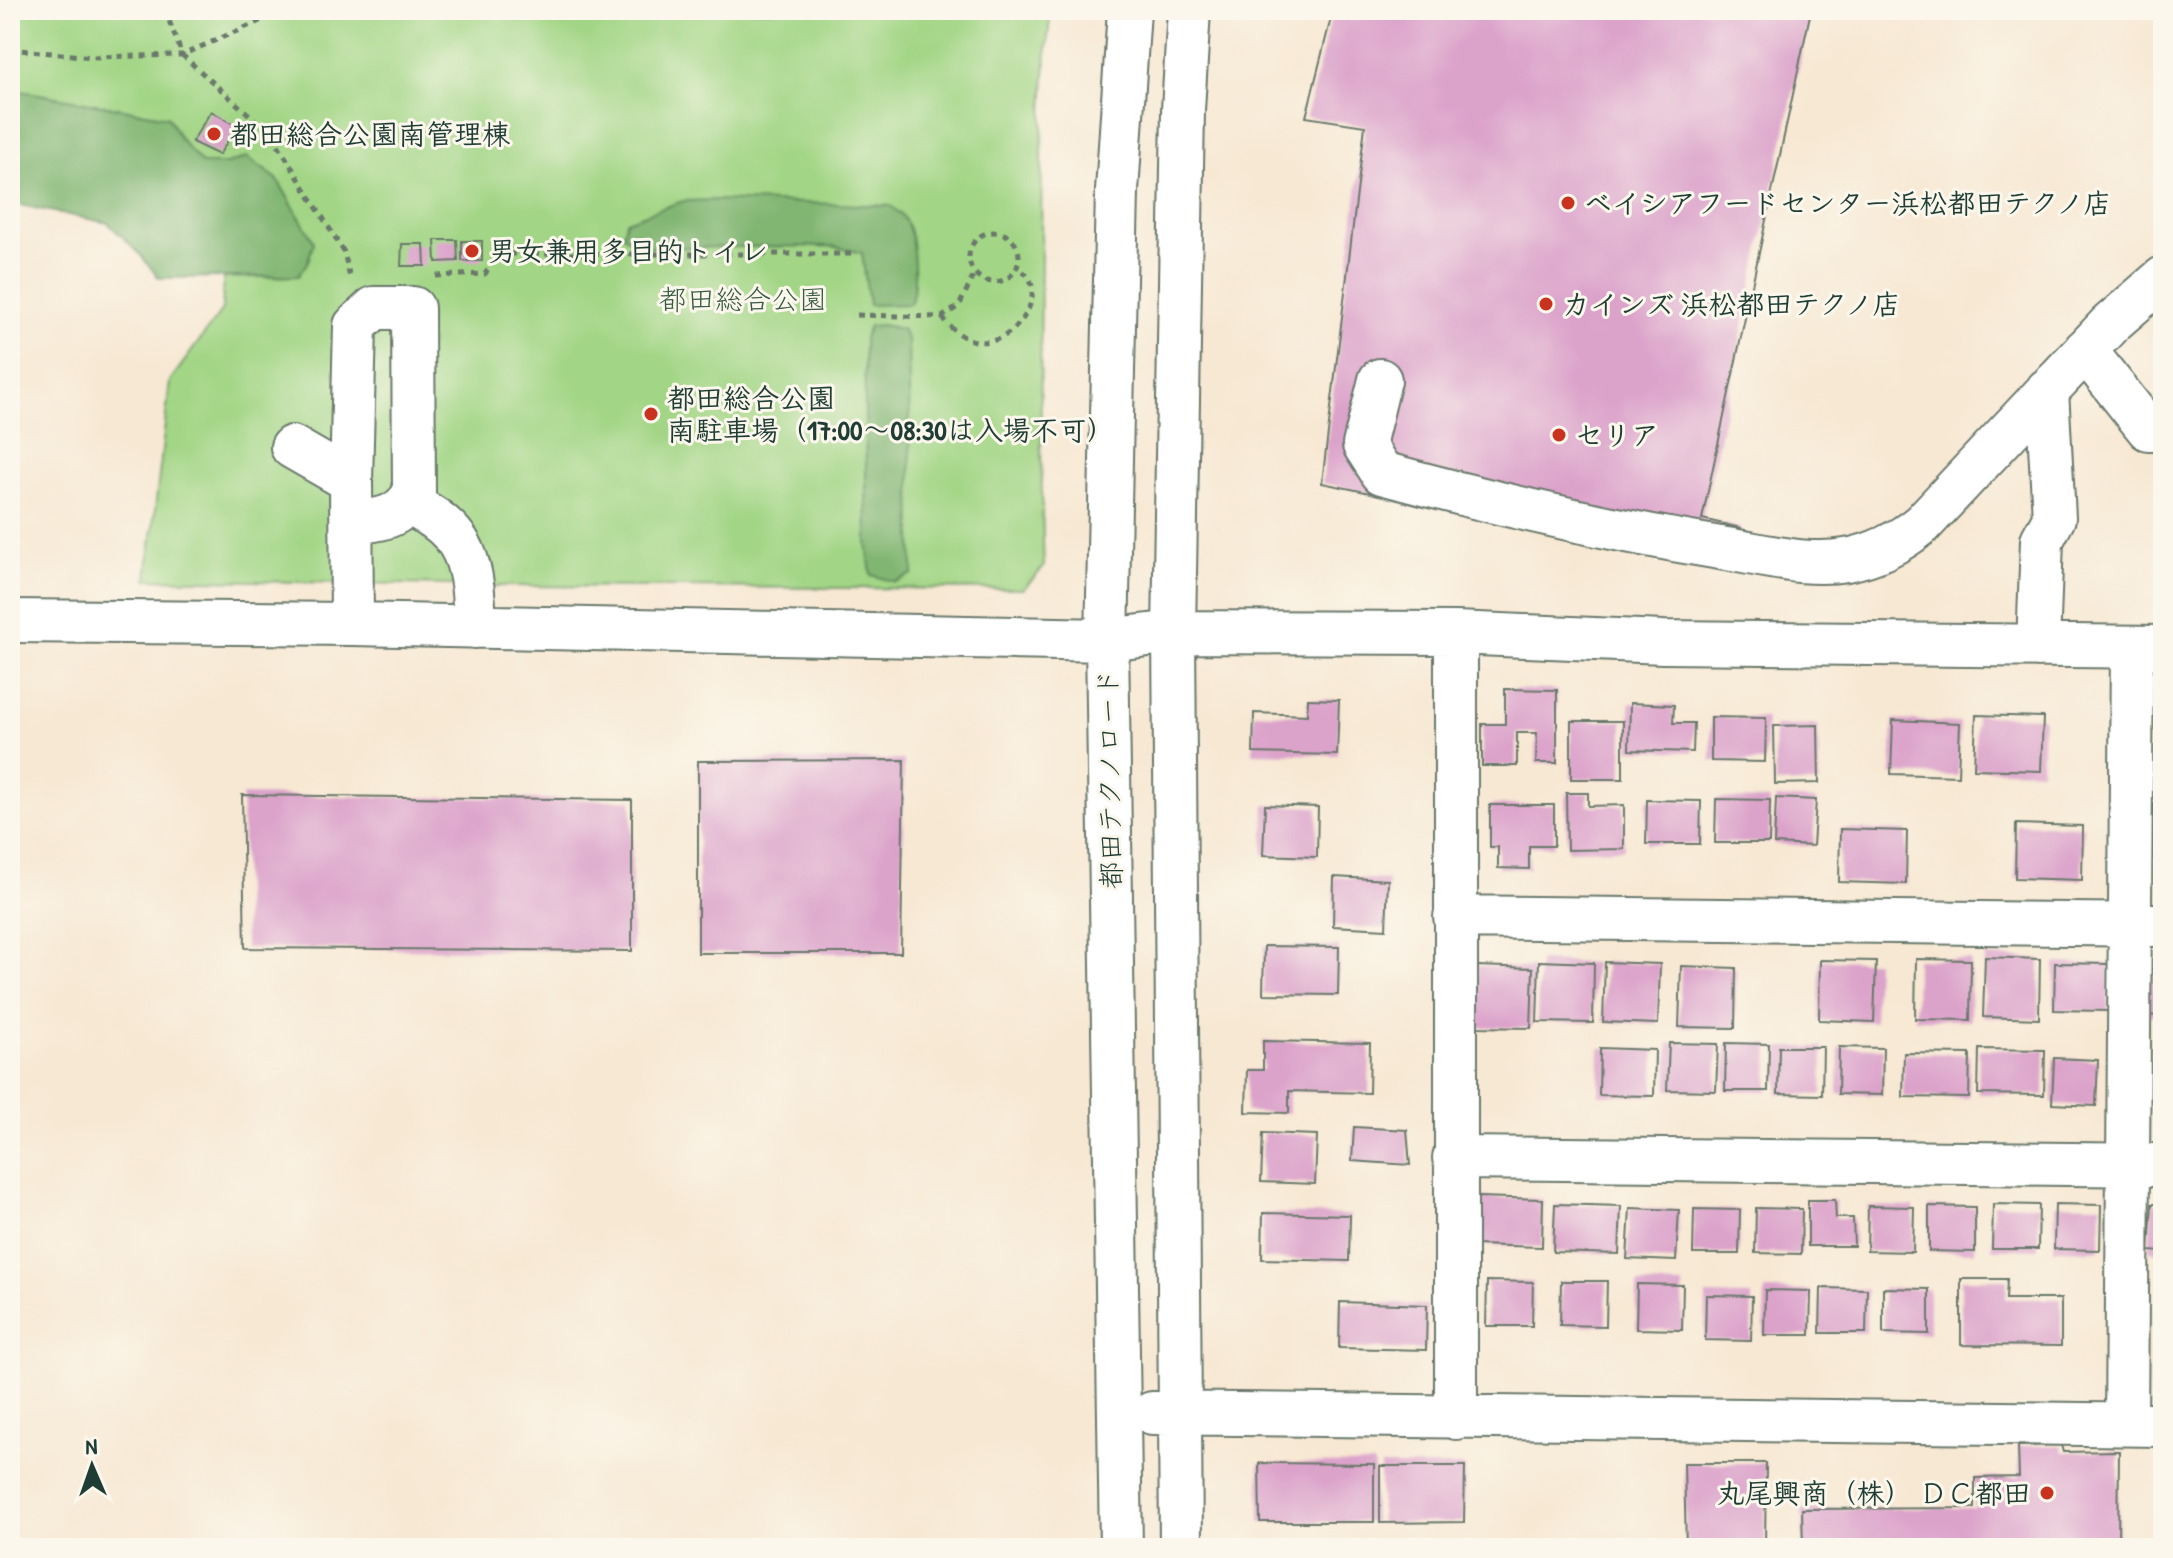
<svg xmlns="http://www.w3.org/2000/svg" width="2173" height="1558" font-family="'Patrick Hand','Klee One',sans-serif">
	<rect width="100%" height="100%" fill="#fbf7ec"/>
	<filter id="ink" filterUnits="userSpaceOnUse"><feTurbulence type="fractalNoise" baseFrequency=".0125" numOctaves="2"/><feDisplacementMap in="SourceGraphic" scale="16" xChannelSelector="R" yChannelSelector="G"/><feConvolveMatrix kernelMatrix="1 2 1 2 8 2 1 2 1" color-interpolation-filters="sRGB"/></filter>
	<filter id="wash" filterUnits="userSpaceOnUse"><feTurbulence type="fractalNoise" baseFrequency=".006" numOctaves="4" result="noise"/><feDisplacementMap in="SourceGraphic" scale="32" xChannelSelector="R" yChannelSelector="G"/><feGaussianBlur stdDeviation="1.8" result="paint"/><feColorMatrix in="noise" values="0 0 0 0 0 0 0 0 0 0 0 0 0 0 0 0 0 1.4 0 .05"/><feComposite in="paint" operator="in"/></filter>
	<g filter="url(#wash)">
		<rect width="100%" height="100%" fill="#f7e8d3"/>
		<path fill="#a2d585" stroke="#60895c" stroke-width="2" d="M10 10H1051C1041 89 1042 169 1041 249 1040 355 1040 461 1044 567L1023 589 499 586 147 579 170 381 222 310 224 278 298 276 314 242 277 179 247 157 227 164H202L180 139 168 117 10 89Z"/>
		<path fill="#81b672" stroke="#507a53" stroke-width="2" d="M10 89 168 117 180 139 202 164H227L247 157 277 179 314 242 308 261 298 276 159 278 137 251 108 223 10 203Z
			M716 200 891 206C896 210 902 215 905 220 915 235 917 288 910 304L869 305 862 253 831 246 652 248 638 245 623 235 626 221 683 201Z
			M882 325 902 329 908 341 913 574 895 582 871 575 867 542 864 338 869 326Z"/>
		<g id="blocks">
			<path fill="#dba2ca" d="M1333 10H1811L1702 519 1741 528 1731 568 1322 483 1365 126 1306 117Z
				M211 111 237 126 219 155 192 142Z
				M435 240H457L458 261 436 262Z
				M462 241H482V261H462Z
				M402 244H424L425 266H401Z
				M1505 689 1557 690V763H1536L1537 733H1517V766H1482V724H1505Z
				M1308 699 1339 700 1337 755 1253 753 1254 713 1307 715Z
				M1630 703 1674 705 1673 723H1694L1693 752 1629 750Z
				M2153 712 2163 713V766H2151Z
				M1976 715 2043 717 2041 771 1974 769Z
				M1711 717 1766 718 1765 762 1711 761Z
				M1893 720 1960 723 1958 776 1891 774Z
				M1571 721H1623V779H1571Z
				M1818 725 1819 783 1775 784 1774 726Z
				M904 760 901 953H698V761Z
				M1566 793H1588V806L1624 805V849L1567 850Z
				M242 795 632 800V951L245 948Z
				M1776 798 1816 800 1813 846 1774 844Z
				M1716 799 1770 800 1769 843H1715Z
				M1647 800 1701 801 1700 844H1646Z
				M2154 804H2163V858H2153Z
				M1265 805 1318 807 1317 857 1263 855Z
				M1490 805H1554V846H1529V869L1498 868V847H1490Z
				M2016 824 2083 826 2082 880 2015 878Z
				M1840 829 1907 831 1906 884 1839 882Z
				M1334 877 1388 880 1386 929 1333 926Z
				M1264 946 1339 947 1338 995 1263 994Z
				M1985 957 2040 959 2039 1019 1983 1017Z
				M1916 959 1971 960 1970 1020 1915 1019Z
				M1820 960 1876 961 1874 1022 1819 1020Z
				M1539 961 1594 963 1593 1023 1537 1022Z
				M1605 962 1660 964 1658 1024 1603 1022Z
				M2055 963 2110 964 2108 1011 2054 1010Z
				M1477 966 1533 968 1531 1028 1476 1027Z
				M1681 966 1736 968 1735 1028 1679 1027Z
				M2145 969H2163V1016L2144 1015Z
				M1263 1041 1370 1043 1369 1093 1289 1091V1113L1246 1112 1247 1070H1263Z
				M1669 1043 1718 1044 1716 1091 1667 1090Z
				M1726 1043 1769 1044 1768 1091H1725Z
				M1779 1047H1823L1822 1095 1778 1094Z
				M1839 1047 1883 1048 1882 1095 1838 1094Z
				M1600 1048 1655 1050 1654 1096 1599 1095Z
				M1979 1049 2045 1050 2044 1095 1978 1094Z
				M1904 1053 1970 1054 1969 1098 1903 1097Z
				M2054 1058 2098 1060 2096 1106 2052 1104Z
				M1354 1127 1407 1130 1410 1165 1352 1161Z
				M1263 1133 1317 1135 1315 1184 1261 1182Z
				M1477 1197 1543 1199 1542 1247 1476 1245Z
				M1808 1200H1835L1836 1218H1853L1854 1246H1808Z
				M1555 1204 1621 1206 1619 1254 1553 1252Z
				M1993 1204 2039 1205 2038 1249H1992Z
				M2055 1204 2101 1205 2100 1250 2054 1249Z
				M2152 1204H2163V1252L2149 1251Z
				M1868 1206 1914 1207 1913 1252 1867 1251Z
				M1929 1206 1975 1207V1252L1929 1251Z
				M1630 1208 1679 1210 1676 1261 1627 1259Z
				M1756 1208 1802 1209 1801 1254 1755 1253Z
				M1694 1209 1740 1210 1739 1254H1693Z
				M1263 1213 1350 1215 1349 1261 1262 1259Z
				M1961 1279H2007L2006 1299H2061V1346L1961 1345Z
				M1487 1281 1533 1282 1532 1326H1486Z
				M1561 1281H1607L1606 1326 1560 1325Z
				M1637 1284 1683 1285 1682 1330 1636 1329Z
				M1821 1288 1867 1289 1866 1333H1820Z
				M1883 1288 1929 1289V1334L1883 1333Z
				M1765 1290 1811 1291 1810 1335H1764Z
				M1706 1295 1752 1296 1751 1341 1705 1340Z
				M1340 1302 1427 1305 1426 1350 1339 1348Z
				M2061 1445 2063 1452 2119 1451 2118 1548H1803L1802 1509 1975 1508V1478L2019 1477 2018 1446Z
				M1259 1463 1374 1464V1522H1260Z
				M1684 1463H1766L1765 1548H1686Z
				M1380 1466H1465L1464 1522 1380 1523Z"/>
		</g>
	</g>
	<g filter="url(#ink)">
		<use href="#blocks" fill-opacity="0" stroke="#6b796c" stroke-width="2"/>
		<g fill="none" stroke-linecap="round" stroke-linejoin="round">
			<g stroke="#6b796c" stroke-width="46">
				<path id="minor" d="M2085 350 2148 429H2163
					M1380 380 1364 445 1382 473C1495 504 1610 530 1726 549 1765 555 1807 567 1846 560 1875 555 1900 542 1922 524L2110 324 2163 278
					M292 447 351 481 352 624
					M351 481 355 326 374 308H413L414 493C401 518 378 521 352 522
					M408 504C469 530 473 566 475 627
					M10 621 352 624 1107 640 1174 632 1456 633 1663 642 2163 647
					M1456 633V1418
					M2038 646 2042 540 2054 518 2047 390
					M1455 917 2163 925
					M1454 1158 2163 1165
					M1152 1413 2163 1425
					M2126 1424 2132 647
					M1121 1548 1107 640 1117 191 1129 10
					M1181 1548 1174 632 1183 110 1189 10"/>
			</g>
			<path stroke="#6b796c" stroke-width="5" stroke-dasharray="6 6" stroke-linecap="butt" d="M165 10 182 55 272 135 344 252 350 278
				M10 49 92 57 182 55 285 10
				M969 257a25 25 0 1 1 50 0a25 25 0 1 1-50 0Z
				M436 276 485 274 498 254H853
				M857 315 942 317 959 306 975 273
				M942 317C990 381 1051 304 1027 275 1024 272 1020 270 1017 268"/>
			<use href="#minor" stroke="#fff" stroke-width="42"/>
		</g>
	</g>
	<g fill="#c8321e" stroke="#fbf7ec" stroke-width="3">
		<circle cx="214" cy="134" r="8"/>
		<circle cx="1568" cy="203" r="8"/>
		<circle cx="472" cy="251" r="8"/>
		<circle cx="1546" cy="304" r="8"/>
		<circle cx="651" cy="414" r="8"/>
		<circle cx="1559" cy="435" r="8"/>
		<circle cx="2047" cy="1493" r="8"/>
	</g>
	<g text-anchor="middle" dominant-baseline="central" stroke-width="6" stroke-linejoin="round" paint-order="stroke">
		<g font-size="28" font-weight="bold" fill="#1f3d34" stroke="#fbf7ec" text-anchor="start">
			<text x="230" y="134">都田総合公園南管理棟</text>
			<text x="1584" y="203">ベイシアフードセンター浜松都田テクノ店</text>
			<text x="488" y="251">男女兼用多目的トイレ</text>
			<text x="1562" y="304">カインズ 浜松都田テクノ店</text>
			<text x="667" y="398">都田総合公園<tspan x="667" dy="32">南駐車場（17:00～08:30は入場不可）</tspan></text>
			<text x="1575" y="435">セリア</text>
			<text x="2031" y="1493" text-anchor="end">丸尾興商（株） ＤＣ都田</text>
		</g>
		<g font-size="28" fill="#395b44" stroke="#fbf7ec">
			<text x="743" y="299">都田総合公園</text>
		</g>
		<g font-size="28" fill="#1f3d34" stroke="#fbf7ec">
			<text transform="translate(1109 779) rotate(-91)">都田テクノロード</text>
		</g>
	</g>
	<rect width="2173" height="1558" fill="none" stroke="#fbf7ec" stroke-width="40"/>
	<g transform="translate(92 1466) rotate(358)" stroke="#fbf7ec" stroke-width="6" paint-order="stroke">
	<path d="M0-6L14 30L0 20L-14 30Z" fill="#1f3d34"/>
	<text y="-12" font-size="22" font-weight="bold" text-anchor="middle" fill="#1f3d34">N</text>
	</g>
</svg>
